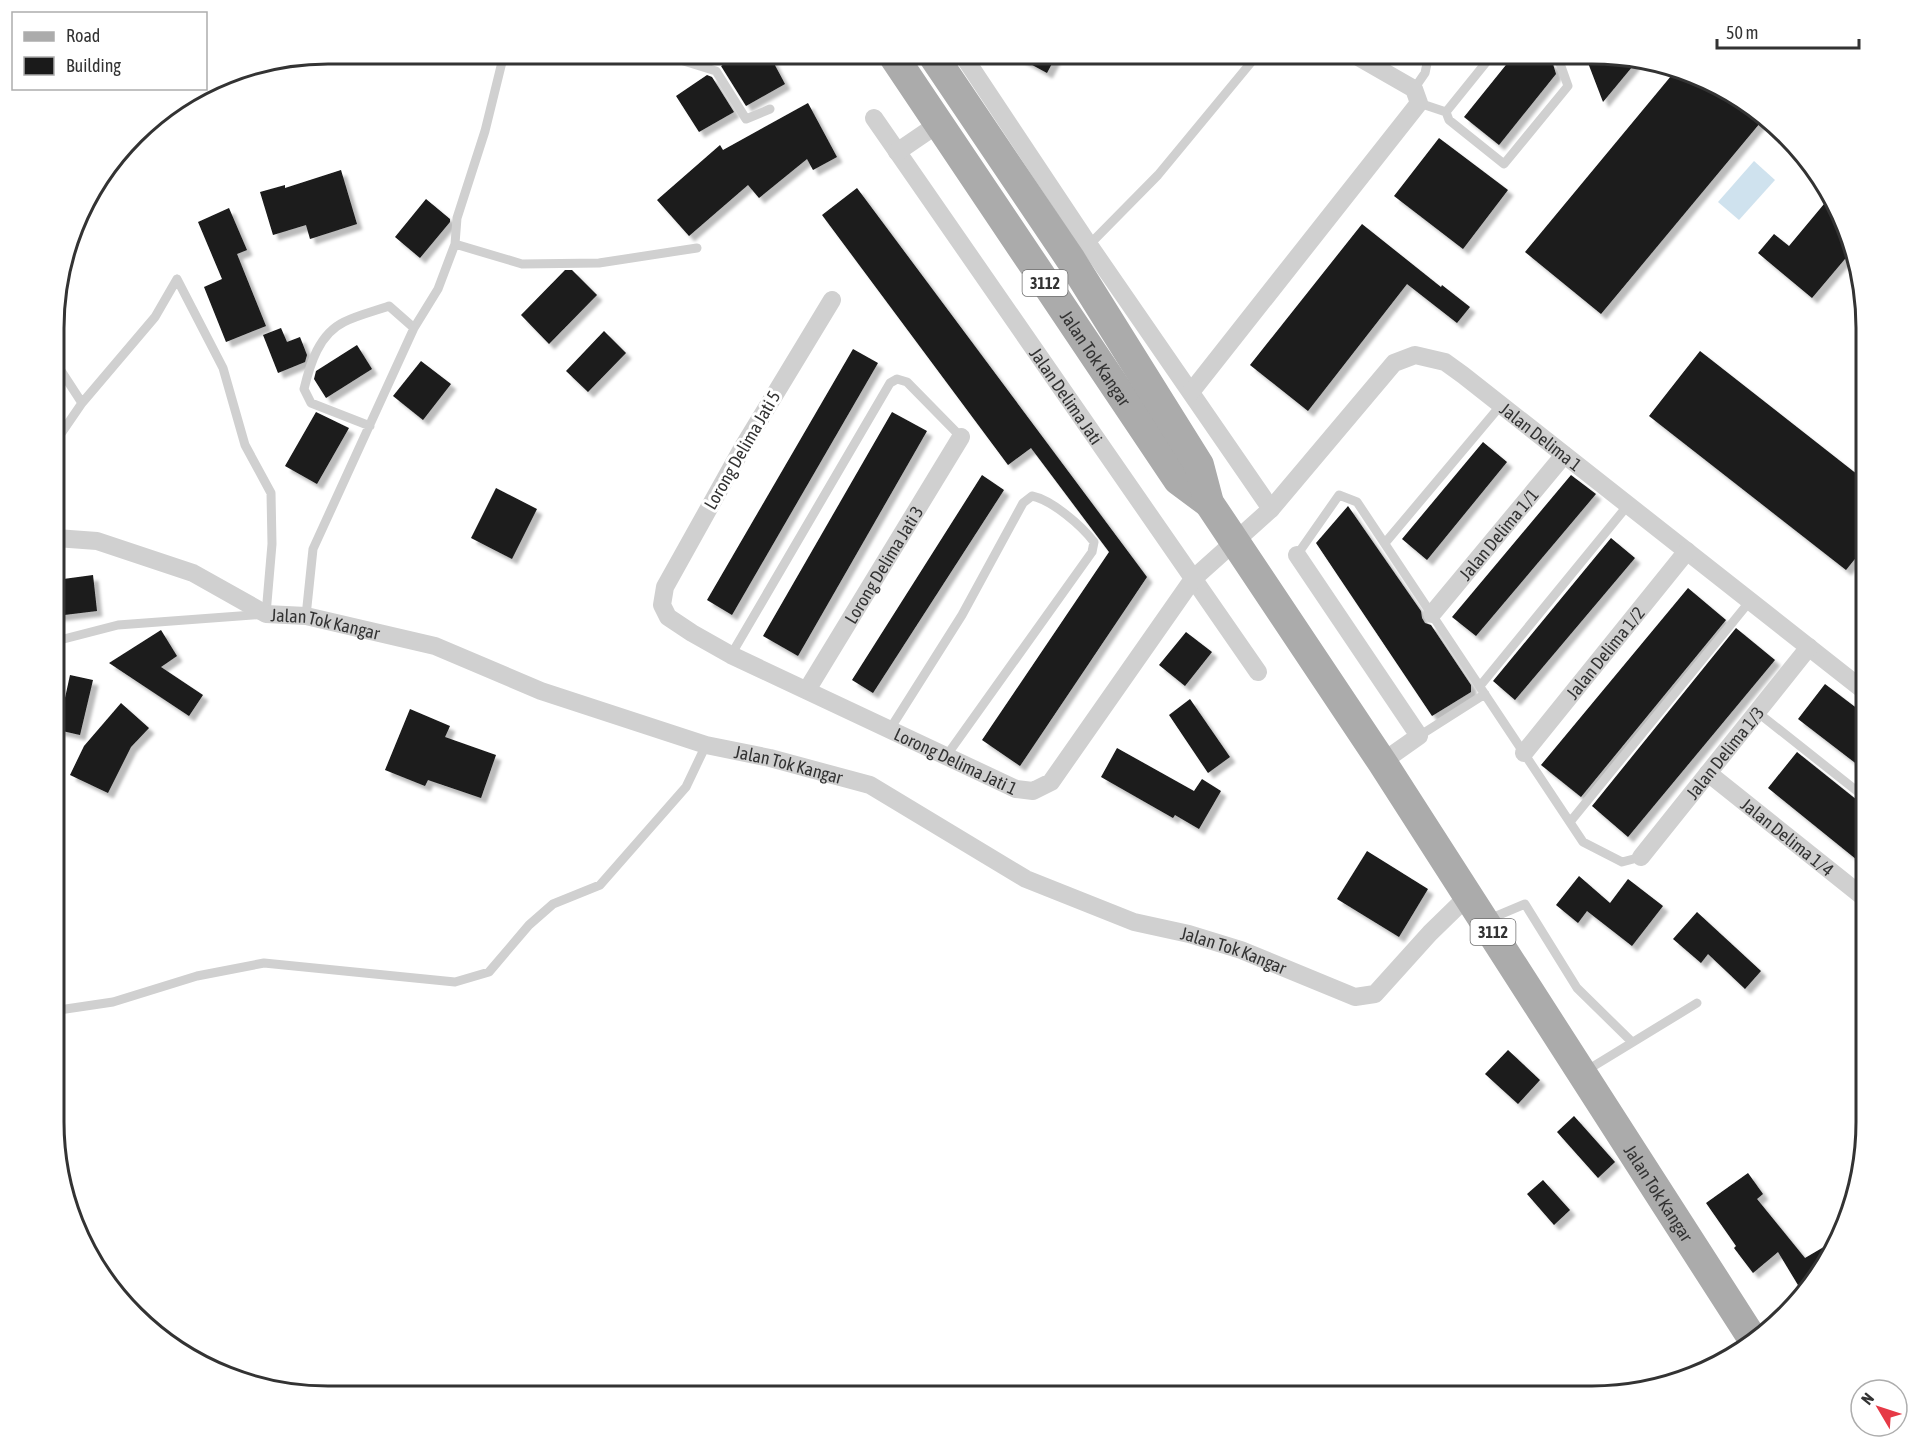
<svg xmlns="http://www.w3.org/2000/svg" width="1921" height="1450" font-family="'Asap Condensed',sans-serif">
	<defs>
		<filter id="shadow"><feDropShadow dx="5.5" dy="5.5" stdDeviation="1.5" flood-color="#0004"/></filter>
	</defs>
	<rect width="100%" height="100%" fill="#fff"/>
	<path fill="#cfe2ee" d="M1754 161 1775 180 1739 220 1718 202Z"/>
	<path fill="#1a1a1a" filter="url(#shadow)" d="M740 54H769L785 84 746 106 721 66Z
		M1012 54H1057L1047 73Z
		M1514 55H1541L1553 64 1556 74 1499 145 1464 117Z
		M1585 55H1610L1637 61 1603 102Z
		M1676 70 1697 75 1765 117 1601 314 1525 252Z
		M707 75 712 77 734 112 699 132 676 96Z
		M808 103 837 157 813 170 807 159 759 198 748 185 689 236 657 200 720 145 723 150Z
		M1439 138 1508 190 1463 249 1394 196Z
		M341 170 357 224 310 239 306 225 273 235 260 192 285 185V188Z
		M857 188 1147 577 1020 766 982 740 1109 552 1031 448 1008 465 822 215Z
		M426 199 450 219V222L420 258 395 237Z
		M1824 204 1842 219 1850 253 1812 298 1758 253 1774 234 1789 246Z
		M229 208 247 250 237 254 266 326 226 342 204 287 222 279 198 222Z
		M1362 224 1441 287 1442 285 1470 307 1457 323 1407 284 1308 411 1250 365Z
		M565 270H572L597 295 549 344 521 315Z
		M281 328 287 342 300 337 307 355 305 362 278 373 263 335Z
		M604 331 626 353 588 392 566 371Z
		M357 345 372 369 326 398 314 379 316 371Z
		M853 349 878 363 732 615 707 600Z
		M1700 351 1867 482V544L1846 570 1649 416Z
		M421 361 451 384 423 420 393 396Z
		M316 412 349 428 317 484 285 466Z
		M892 412 927 431 798 656 763 636Z
		M1483 442 1507 462 1427 560 1402 539Z
		M982 475 1004 490 873 693 852 680Z
		M1571 475 1596 494 1476 636 1452 617Z
		M496 488 537 509 512 559 471 538Z
		M1348 506 1421 611 1422 618 1425 623 1431 625 1471 685V692L1432 716 1316 543Z
		M1611 538 1635 558 1515 700 1493 681Z
		M93 575 97 611 56 616V580Z
		M1688 588 1726 620 1581 797 1541 765Z
		M1736 628 1775 660 1628 837 1592 806Z
		M161 630 177 656 161 667 203 695 189 716 109 663Z
		M1186 632 1212 652 1185 686 1159 665Z
		M70 675 93 680 80 735 58 730Z
		M1825 684 1867 716V772L1798 719Z
		M1190 699 1230 757 1208 773 1169 715Z
		M121 703 149 728 131 747 108 793 70 775 84 746Z
		M410 709 450 726 445 737 496 755 481 798 428 780 425 786 385 770Z
		M1117 748 1194 791 1202 779 1221 791 1199 829 1175 815 1173 818 1101 777Z
		M1797 752 1867 808V868L1768 788Z
		M1367 851 1428 889 1399 937 1337 899Z
		M1579 876 1610 903 1628 879 1663 906 1632 946 1587 911 1578 923 1556 905Z
		M1697 912 1761 971 1745 989 1708 954 1701 963 1673 939Z
		M1508 1050 1540 1080 1518 1104 1485 1074Z
		M1574 1116 1615 1162 1598 1178 1557 1132Z
		M1748 1173 1763 1194 1757 1199 1805 1258 1839 1238 1804 1295 1778 1252 1753 1273 1734 1248 1736 1246 1706 1203Z
		M1543 1180 1570 1210 1554 1225 1527 1194Z"/>
	<g fill="none" stroke-linecap="round" stroke-linejoin="round">
		<path stroke="#d0d0d0" stroke-width="9" d="M553 54H567
			M661 54 716 71 746 119 770 109
			M1414 89 1425 73 1429 54
			M1419 103 1446 112 1449 120 1504 164 1568 86 1557 55
			M1446 112 1492 55
			M455 244 522 264 599 263 697 248
			M1089 245 1158 175 1258 54
			M414 328 438 289 455 244 457 218 485 131 504 54
			M82 403 155 317 177 279
			M56 451 58 438 82 403 56 363
			M1385 543 1501 405
			M1297 555 1339 495 1357 502 1583 842 1622 862 1641 857
			M306 616 313 549 414 328 389 306C375 311 358 315 344 322 319 334 310 364 304 389L311 403 370 426
			M56 641 118 625 266 614 272 544 271 493 245 445 223 368 177 279
			M731 655 890 383 897 379 907 382 961 437
			M1480 686 1628 505
			M1757 712 1867 799
			M890 729 962 615 1023 503 1032 496C1052 500 1082 526 1094 542L1092 552 947 755
			M1419 736 1485 694
			M1570 822 1750 601
			M1487 920 1525 904 1577 988 1632 1042
			M55 1009 59 1010 113 1002 197 976 264 963 455 982 489 972 529 925 553 904 600 885 686 787 706 745
			M1584 1072 1697 1003"/>
		<g stroke="#d0d0d0" stroke-width="18">
			<path d="M962 54 1089 245 1271 509"/>
			<path id="s1" d="M874 118 1258 672"/>
			<path d="M897 152 938 124"/>
			<path id="s2" d="M832 300 743 447 665 587 662 605 668 617 692 633 731 655 1016 789 1033 791 1051 782 1193 579 1271 509 1394 363 1415 355 1445 362 1463 375 1867 693"/>
			<path d="M1191 392 1419 103 1414 89 1353 54"/>
			<path id="s3" d="M56 538 97 541 193 573 266 614 306 616 435 646 541 691 706 745 770 758 870 785 1026 879 1134 922 1189 934 1241 950 1355 997 1375 994 1430 933 1469 895"/>
			<path d="M1297 555 1419 736 1382 762"/>
			<path id="s4" d="M1432 614 1564 455"/>
			<path id="s5" d="M807 690 961 437"/>
			<path id="s6" d="M1524 753 1687 551"/>
			<path id="s7" d="M1708 773 1867 900"/>
			<path id="s8" d="M1641 857 1809 647"/>
		</g>
		<g stroke="#ababab" stroke-width="30">
			<path id="s9" d="M892 54 1178 480 1209 503"/>
			<path id="s10" d="M932 54 1071 260 1199 465 1209 503 1382 762 1752 1338"/>
		</g>
	</g>
	<g text-anchor="middle" dominant-baseline="central" stroke-width="6" stroke-linejoin="round" paint-order="stroke">
		<g fill="#fff" stroke="#707070" stroke-width="1.5">
			<rect x="1022.5" y="270" width="45" height="26" rx="4.5"/>
			<rect x="1470.5" y="919" width="45" height="26" rx="4.5"/>
		</g>
		<g font-size="16" font-weight="bold" fill="#333">
			<text x="1045" y="283">3112</text>
			<text x="1493" y="932">3112</text>
		</g>
		<g font-size="18" fill="#333" stroke="#fff">
			<text stroke="none"><textPath href="#s9" startOffset="366">Jalan Tok Kangar</textPath></text>
			<text stroke="none"><textPath href="#s1" startOffset="338">Jalan Delima Jati</textPath></text>
			<text stroke="none"><textPath href="#s2" startOffset="1508">Jalan Delima 1</textPath></text>
			<text transform="translate(742 450) rotate(-60)">Lorong Delima Jati 5</text>
			<text stroke="none"><textPath href="#s4" startOffset="104">Jalan Delima 1/1</textPath></text>
			<text stroke="none"><textPath href="#s5" startOffset="147">Lorong Delima Jati 3</textPath></text>
			<text stroke="none"><textPath href="#s3" startOffset="286">Jalan Tok Kangar</textPath></text>
			<text stroke="none"><textPath href="#s6" startOffset="129">Jalan Delima 1/2</textPath></text>
			<text stroke="none"><textPath href="#s8" startOffset="134">Jalan Delima 1/3</textPath></text>
			<text stroke="none"><textPath href="#s2" startOffset="686">Lorong Delima Jati 1</textPath></text>
			<text stroke="none"><textPath href="#s3" startOffset="772">Jalan Tok Kangar</textPath></text>
			<text stroke="none"><textPath href="#s7" startOffset="102">Jalan Delima 1/4</textPath></text>
			<text stroke="none"><textPath href="#s3" startOffset="1258">Jalan Tok Kangar</textPath></text>
			<text stroke="none"><textPath href="#s10" startOffset="1353">Jalan Tok Kangar</textPath></text>
		</g>
	</g>
	<path d="M0 0H1921V1450H0ZM328 64H1592A264 264 0 0 1 1856 328V1122A264 264 0 0 1 1592 1386H328A264 264 0 0 1 64 1122V328A264 264 0 0 1 328 64Z" fill="#fff" fill-rule="evenodd"/>
	<path fill="none" stroke="#333" stroke-width="3" d="M328 64H1592A264 264 0 0 1 1856 328V1122A264 264 0 0 1 1592 1386H328A264 264 0 0 1 64 1122V328A264 264 0 0 1 328 64Z"/>
	<rect x="12" y="12" width="195" height="78" fill="#ffffff" stroke="#adadad" stroke-width="1.5"/>
	<rect x="24" y="32" width="30" height="9" fill="#ababab" stroke="#adadad" stroke-width="1.5"/>
	<text x="66" y="42" font-size="18" fill="#333333">Road</text>
	<rect x="24" y="57" width="30" height="18" fill="#1a1a1a" stroke="#adadad" stroke-width="1.5"/>
	<text x="66" y="72" font-size="18" fill="#333333">Building</text>
	<g transform="translate(1879 1408) rotate(309)"><circle r="28" fill="#ffffff" stroke="#adadad" stroke-width="1.5"/>
	<path d="M0-4.5L10 22L0 15L-10 22Z" fill="#e63946"/>
	<text y="-9" font-size="16" font-weight="bold" text-anchor="middle" fill="#333333">N</text>
	</g>
	<path d="M1717 39v9h142v-9" fill="none" stroke="#333333" stroke-width="3"/>
	<text x="1726" y="39" font-size="18" fill="#333333" stroke="#ffffff" stroke-width="4.5" paint-order="stroke">50 m</text>
</svg>
